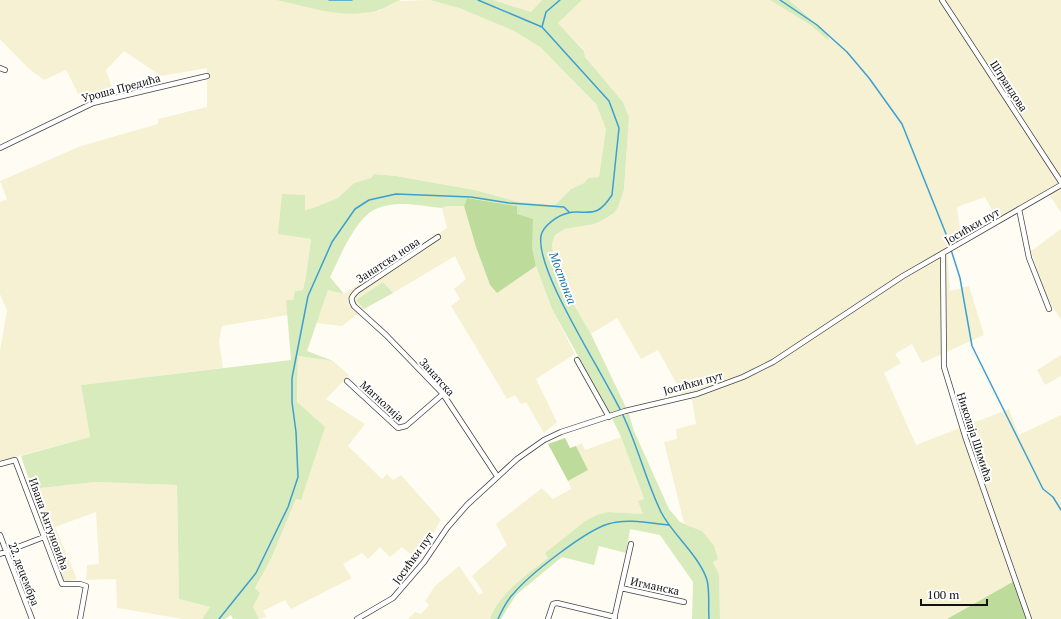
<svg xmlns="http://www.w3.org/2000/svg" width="1061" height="619" font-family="'PT Serif',serif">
	<rect width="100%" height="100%" fill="#fffcf4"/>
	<path fill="#f6f1d3" d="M0 0H276L379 11 396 1 430 0 459 8 514 31 540 47 596 104 606 129 599 177 588 178 584 183 571 189 555 205 519 202 474 190 396 176 374 174 371 178 354 183 338 198 313 208 305 210 282 194 311 238 306 276 303 290 295 291 293 300H286L288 315 222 326 219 341 223 368 81 385 90 437 0 461V351L7 310 0 294V202L7 199 0 181 81 146 158 124V119L207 107V68L161 76 124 51 106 70 112 87 81 99 66 70 44 80 28 68 0 39Z
		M493 0H542L531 12Z
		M582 0H770L812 26 829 40 828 34 789 0H1061V213L1049 194 1000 224 985 197 957 207 962 243 947 251 950 291 969 286 984 335 922 363 912 344 895 354 901 363 884 373 916 445 1009 409 1019 435 1061 415V619H1031L1016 580 947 619H720L719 574 713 561 718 559 702 531 684 523 664 442 677 439 676 429 696 424 692 399H685L658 350 641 359 617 318 591 334 571 300 554 260 552 244 555 235 565 229 596 224 603 220 614 213 618 207 624 190 629 117 623 102 585 57 584 50 558 23Z
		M447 206H464L476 247 490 285 497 293 536 266 552 309 575 354 536 379 557 422 544 433 526 402 521 404 515 395 507 399 451 306 460 299 454 289 466 279 455 256 393 293 383 282 356 300 364 309 342 326 316 323 328 290 344 294 447 228 442 208Z
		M1061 229V320L1046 296 1031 251Z
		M1061 355V376L1045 385 1037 370Z
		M298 356 333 361 349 375 326 399 365 424 348 446 382 479 387 474 393 480 401 475 441 520 417 560 402 547 390 557 380 547 368 559 362 553 343 564 352 578 291 609 285 600 263 611 267 617 259 619 253 607 260 593 255 588 271 559 296 499Z
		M621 437 644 500 639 501 643 514 608 512 585 521 545 553 548 558 506 594 498 605 490 619H408L415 612 421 614 429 605 425 601 435 586 459 566 479 595 483 592 472 576 507 545 496 524 542 488 553 499 571 489 568 481 588 470 576 446 582 443 585 450Z
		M95 482 177 485 179 599 210 607 202 619H183L117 608 116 579 86 580 87 565 99 564 96 512 55 527 77 579 64 582 32 489Z"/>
	<path fill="#d8ebbc" d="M276 0H401C392 2 385 9 376 11 337 19 313 7 276 0Z
		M430 0H493L531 12 542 0H582L558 23 584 51 585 57 623 102 629 117 624 190 618 207 614 213 603 220 595 224 565 229 555 235 552 244 554 260 571 300 591 334 629 414 634 431 669 509 680 522 702 531 714 546 718 559 713 562 719 574 720 619H692L693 582 660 535 630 529 626 553 599 546 594 565 562 557 516 595 501 619H490C499 593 527 575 548 558L545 553 585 521 597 515 608 512 643 514 638 501 644 499 621 437 608 410 552 309 536 266 532 247 517 214V206L467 198 464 206H447L442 208C422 206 397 200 378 208 356 216 340 257 330 277L344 294 328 290 307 351 333 361 298 356 297 402 325 427 301 500 296 499 271 559 255 588 260 593 253 607 259 619H233L231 615 225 619H202L210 607 179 599 177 485 95 482 32 489 21 456 90 437 81 385 291 360 286 300H293L295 291 303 290 306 276 311 239 278 234 282 194 305 195V210L313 208 338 198 354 183 371 178 374 174 396 176 474 190 519 202 555 205 571 189 584 183 588 178 599 177 606 129 596 104 540 47 514 31 459 8Z
		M770 0H789L828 34 829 41 812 26Z
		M383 282 393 293 364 309 356 300Z"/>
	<path fill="#bddc9b" d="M467 198 517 206V214L533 219 532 247 536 266 497 293 490 285 476 247 464 206Z
		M565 438 570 448 576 446 588 470 568 481 548 444Z
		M1016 580 1031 619H947Z"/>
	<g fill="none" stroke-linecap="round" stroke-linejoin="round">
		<path stroke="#3d9fd0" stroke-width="1.5" d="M329 0H352
			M478 0 542 27 609 101 619 128 612 195C608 201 604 207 598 210 589 215 577 210 568 213 559 215 543 225 541 236 535 273 609 381 626 422 639 451 647 483 661 512 672 534 699 555 707 580 710 592 708 607 709 619
			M780 0 817 25 847 52 869 78 902 124 946 234 960 278 972 346 1043 489 1053 497 1061 510
			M542 27 546 12 560 0
			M219 619 256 573 288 507 298 477 296 432 292 402V378L308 296 332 242 355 209 369 200 396 194 471 197 509 203 564 207 569 212
			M498 619C502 610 507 600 514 593 530 574 585 531 608 524 626 518 650 523 669 525"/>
		<g stroke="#444" stroke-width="6">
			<path id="street" d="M942 0 1061 182
				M0 68 5 70
				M0 148 93 103 207 76
				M1019 209 1029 258 1049 309
				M438 237 357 291C351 297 350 299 354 306L386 335 443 394 497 476
				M943 253 944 367 966 439 1029 619
				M577 360 609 417
				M347 381 398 428 406 426 443 394
				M0 464 15 460 62 584H80L86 586 80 619
				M0 535 32 619
				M0 554 44 537
				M621 588 684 602
				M357 619 393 598 424 562 447 528 467 505 517 459 544 440 561 432 625 411 697 394 743 377 773 362 903 276 1061 185
				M548 619 553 604 557 603 615 617
				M614 619 631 544"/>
		</g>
		<use href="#street" stroke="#fff" stroke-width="4.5"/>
	</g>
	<g text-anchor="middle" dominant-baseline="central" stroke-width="4" stroke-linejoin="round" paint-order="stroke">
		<g font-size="11" fill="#111" stroke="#fff">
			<text transform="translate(1009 86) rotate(57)">Штрандова</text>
			<text transform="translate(121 88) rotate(-15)">Уроша Предића</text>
			<text transform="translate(972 226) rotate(-30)">Јосићки пут</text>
			<text transform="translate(388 260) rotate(-33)">Занатска нова</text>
			<text transform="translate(437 377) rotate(48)">Занатска</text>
			<text transform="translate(693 383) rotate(-15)">Јосићки пут</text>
			<text transform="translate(382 401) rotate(42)">Магнолија</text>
			<text transform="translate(975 437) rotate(72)">Николаја Шимића</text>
			<text transform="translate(49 524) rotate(70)">Ивана Антуновића</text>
			<text transform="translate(413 558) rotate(-54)">Јосићки пут</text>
			<text transform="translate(24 574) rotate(69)">22. децембра</text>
			<text transform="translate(655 586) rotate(12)">Игманска</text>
		</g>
		<g font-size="12" font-style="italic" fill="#1671a6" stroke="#fff">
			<text transform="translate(563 278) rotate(69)">Мостонга</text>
		</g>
	</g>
	<path d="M921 599v6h66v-6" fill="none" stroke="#111111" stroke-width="2"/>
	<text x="927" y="599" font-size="12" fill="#111111" stroke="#ffffff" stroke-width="3" paint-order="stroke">100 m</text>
</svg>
